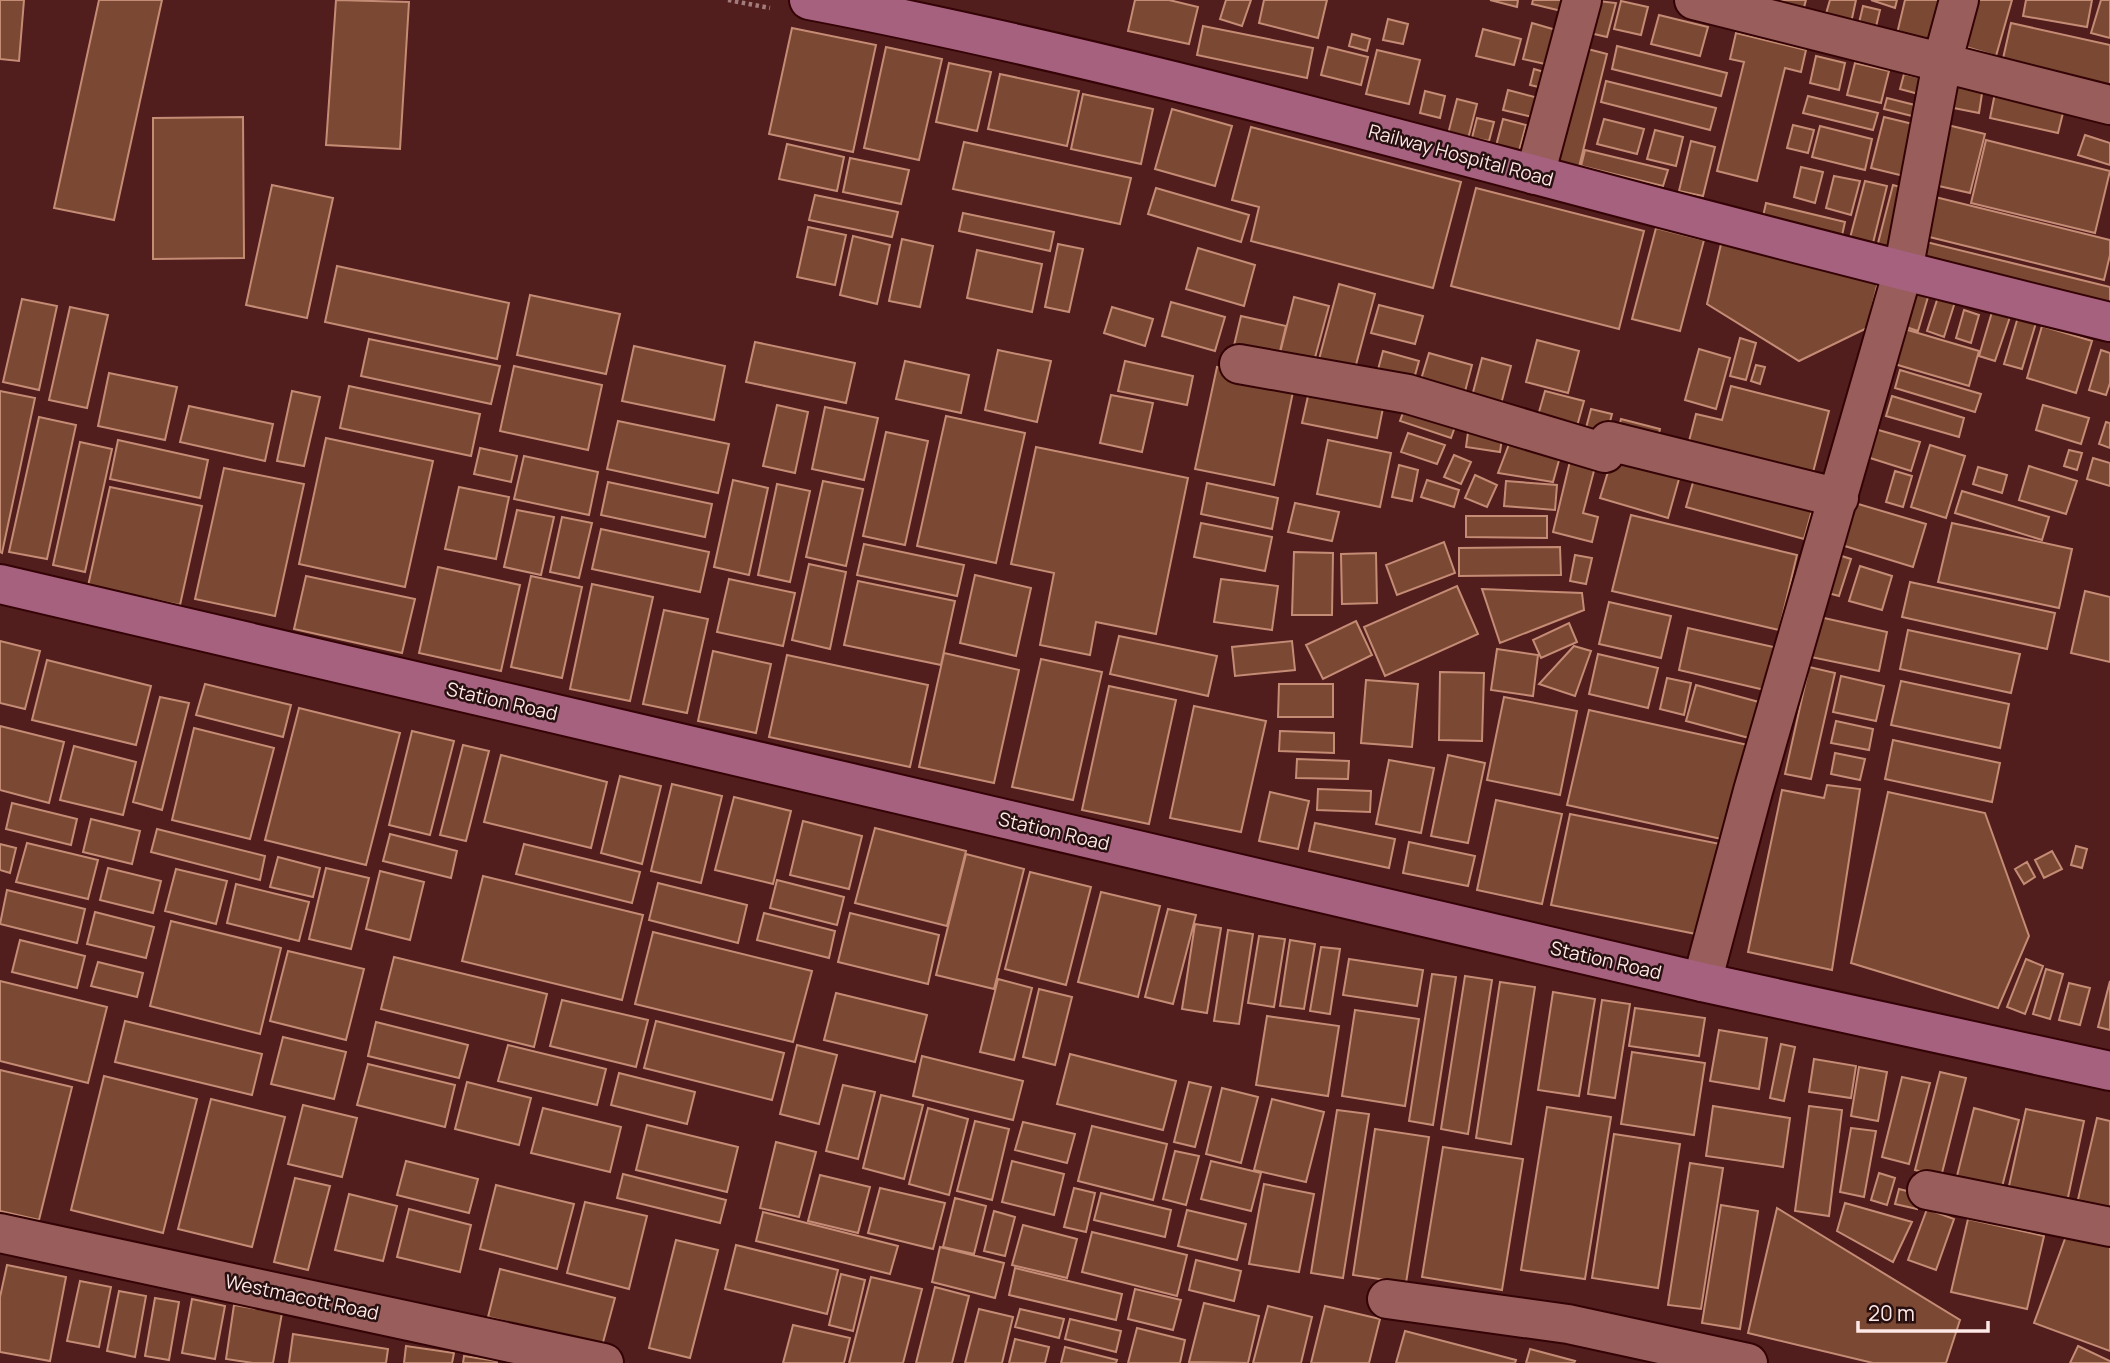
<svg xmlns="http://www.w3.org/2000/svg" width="2110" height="1363" font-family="Manrope,sans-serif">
	<rect width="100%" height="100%" fill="#511d1d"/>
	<path fill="#7b4833" stroke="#c58c75" stroke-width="2" d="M0 0H24L19 61 0 59Z
		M99 0H162L114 220 54 208Z
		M336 0 409 2 400 149 326 145Z
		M1135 0H1169L1198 7 1189 44 1128 31Z
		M1226 0H1251L1242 26 1220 19Z
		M1264 0H1327L1318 38 1259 23Z
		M1490 0H1518L1517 7Z
		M1533 0H1569L1566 12 1532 4Z
		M1589 0 1616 3 1607 37 1581 31Z
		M1769 0H1806L1801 18Z
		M1830 0H1856L1851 23 1825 17Z
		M1871 0H1897L1895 8Z
		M1905 0H1953L1939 53 1895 42Z
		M1965 0H2012L1996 56 1953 43Z
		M2026 0H2092L2087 27 2023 16Z
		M2101 0H2110V38L2091 33Z
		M1621 1 1648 7 1641 35 1614 29Z
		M1863 6 1880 10 1875 31 1858 27Z
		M1659 15 1708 27 1700 56 1651 44Z
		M1388 19 1408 24 1403 44 1383 40Z
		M1532 23 1563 32 1554 66 1523 59Z
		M2011 23 2110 45V87L2002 63Z
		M1203 26 1313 48 1307 78 1197 55Z
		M792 28 876 45 853 152 769 134Z
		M1483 29 1521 39 1514 65 1476 56Z
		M1736 33 1806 50 1801 72 1785 68 1757 181 1717 171 1744 62 1730 59Z
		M1352 34 1370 39 1367 51 1349 46Z
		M1576 46 1607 54 1579 167 1548 159Z
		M1617 46 1727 73 1721 96 1612 69Z
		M886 47 942 59 919 160 864 148Z
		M1328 47 1368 57 1361 85 1321 75Z
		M1377 50 1420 60 1409 104 1366 94Z
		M1816 56 1845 63 1839 90 1810 83Z
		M949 63 991 72 977 131 936 122Z
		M1855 63 1889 71 1881 103 1847 95Z
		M1534 69 1551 74 1547 89 1530 85Z
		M1000 74 1079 91 1067 146 988 129Z
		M1904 74 1931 80 1926 96 1900 89Z
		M1943 79 1983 87 1979 113 1938 105Z
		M1606 81 1716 108 1710 130 1601 102Z
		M1508 90 1546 100 1541 119 1503 110Z
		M1425 91 1445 96 1440 118 1420 113Z
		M1995 93 2064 109 2058 133 1990 118Z
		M1083 94 1153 109 1141 164 1071 149Z
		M1808 96 1878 113 1873 130 1803 113Z
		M1887 98 1923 107 1920 118 1884 109Z
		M1457 99 1477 104 1468 139 1448 134Z
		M1172 109 1232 126 1215 186 1155 169Z
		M243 117 244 258 153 259V118Z
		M1884 117 1917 125 1904 176 1871 168Z
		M1477 118 1494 122 1489 141 1472 138Z
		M1503 119 1526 125 1519 151 1496 146Z
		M1604 119 1644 129 1637 154 1597 144Z
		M1935 122 1985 134 1970 193 1921 182Z
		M1793 125 1814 130 1808 153 1787 148Z
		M1820 126 1872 139 1865 170 1812 157Z
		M1251 127 1461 182 1433 288 1251 241 1259 207 1232 200Z
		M1655 130 1683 137 1676 166 1647 159Z
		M2085 135 2110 143V165L2078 155Z
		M1986 140 2110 171 2095 233 1971 203Z
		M1691 141 1715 147 1703 196 1679 191Z
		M964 142 1131 178 1120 224 953 189Z
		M787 144 844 157 837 191 779 179Z
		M1585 150 1668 170 1663 186 1581 166Z
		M850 158 909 170 901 204 843 192Z
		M1801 167 1823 172 1815 203 1794 197Z
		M1834 176 1860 181 1851 215 1826 208Z
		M1865 181 1887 186 1873 243 1850 238Z
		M272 185 333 198 307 318 246 305Z
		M1893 185 1907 189 1891 251 1877 247Z
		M1156 188 1249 215 1241 242 1148 214Z
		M1476 188 1644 231 1619 329 1451 286Z
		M1923 194 2110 240V255L2104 280 1913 233Z
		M815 195 898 212 892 237 809 220Z
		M1766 203 1845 222 1841 240 1762 221Z
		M963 213 1054 232 1050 251 959 231Z
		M808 227 846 235 835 285 797 277Z
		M1656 228 1704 240 1680 331 1632 319Z
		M853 236 890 245 877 304 840 295Z
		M902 239 933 246 920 307 889 301Z
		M1914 239 2110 287V304L1909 256Z
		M1058 244 1083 249 1069 312 1045 307Z
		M1721 244 1878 282 1867 328 1799 361 1707 304Z
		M1198 248 1255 265 1244 306 1186 289Z
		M977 250 1042 264 1032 312 967 298Z
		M337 266 509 303 497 359 325 322Z
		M1339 284 1375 294 1354 372 1318 363Z
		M1904 290 1928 297 1918 331 1894 323Z
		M530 295 620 314 606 374 517 355Z
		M1294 297 1329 306 1313 365 1279 357Z
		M1938 297 1955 302 1944 337 1927 331Z
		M22 299 57 306 39 390 3 382Z
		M1171 302 1225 317 1215 351 1162 336Z
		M1379 305 1423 316 1415 344 1371 333Z
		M70 307 108 315 87 408 49 400Z
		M1112 307 1153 319 1145 346 1104 333Z
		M1964 310 1979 315 1971 343 1956 338Z
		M1992 312 2010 317 1995 361 1979 356Z
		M1241 316 1286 326 1277 364 1232 354Z
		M2018 317 2036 323 2022 369 2004 364Z
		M2042 326 2092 341 2076 393 2027 378Z
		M1901 328 1979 351 1969 386 1891 363Z
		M1740 338 1756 343 1746 380 1730 376Z
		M369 339 500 366 491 404 361 376Z
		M1537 340 1579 351 1568 393 1526 382Z
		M755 342 855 363 846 403 746 382Z
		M634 346 725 366 714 420 622 401Z
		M1699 349 1730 358 1716 409 1685 400Z
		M998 350 1051 361 1037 422 985 410Z
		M2101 350 2110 353V383L2106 395 2089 390Z
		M1383 351 1419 361 1412 386 1376 377Z
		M1429 353 1472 365 1463 399 1419 386Z
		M1482 358 1511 366 1500 408 1471 400Z
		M905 361 969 375 961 413 896 399Z
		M1125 361 1193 376 1187 405 1118 391Z
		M1756 365 1765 367 1760 384 1751 381Z
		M514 366 602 385 588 450 500 431Z
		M1217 367 1295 382 1274 485 1195 469Z
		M1900 370 1981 394 1975 412 1895 388Z
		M109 373 177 387 165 440 98 426Z
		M349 386 480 414 471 456 340 428Z
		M1731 386 1829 411 1811 480 1687 449 1696 414 1722 420Z
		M1310 387 1384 403 1377 438 1302 423Z
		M0 391 35 398 2 553 0 552Z
		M292 391 320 397 304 466 277 461Z
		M1545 391 1584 401 1574 437 1535 426Z
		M1111 395 1153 403 1142 452 1100 443Z
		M1892 396 1964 418 1959 437 1886 416Z
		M1407 402 1458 418 1451 438 1400 421Z
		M777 405 808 412 795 473 763 466Z
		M2043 405 2089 418 2081 444 2036 430Z
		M189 406 273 424 265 461 180 442Z
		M825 407 878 418 864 480 812 469Z
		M1591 409 1612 414 1603 448 1582 443Z
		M946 416 1025 433 996 563 917 546Z
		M39 417 76 425 47 559 9 552Z
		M1621 419 1660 429 1655 449 1616 439Z
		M618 421 729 444 718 493 607 469Z
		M2106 422 2110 423V448L2099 444Z
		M1469 425 1503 431 1500 452 1466 447Z
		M1875 429 1920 442 1911 471 1867 457Z
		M886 432 928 441 905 545 863 536Z
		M1408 433 1445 445 1437 464 1401 452Z
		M326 438 433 461 405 587 299 564Z
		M1511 439 1561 453 1553 482 1498 473Z
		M118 440 208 460 200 498 110 479Z
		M1328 440 1391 453 1380 507 1317 494Z
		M80 442 112 449 85 572 53 565Z
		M1930 445 1965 456 1946 518 1911 507Z
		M1036 447 1188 478 1156 634 1096 622 1090 655 1040 645 1054 573 1011 564Z
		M480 448 517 456 511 482 474 474Z
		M2069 450 2082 453 2077 470 2064 466Z
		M1614 452 1681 472 1668 518 1600 498Z
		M1454 455 1471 462 1461 484 1444 477Z
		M524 456 598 472 589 515 514 499Z
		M1571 457 1596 463 1583 513 1598 517 1592 542 1553 532Z
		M2093 458 2110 463V486L2087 479Z
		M1399 465 1418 470 1412 501 1392 497Z
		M2029 466 2077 481 2066 514 2019 500Z
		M1978 467 2007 475 2002 493 1973 484Z
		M224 468 304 484 275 616 195 599Z
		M1895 471 1912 476 1903 507 1886 502Z
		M1696 472 1814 503 1804 539 1686 507Z
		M1475 475 1497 485 1487 507 1465 498Z
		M733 480 768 488 749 575 714 567Z
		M1427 480 1459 490 1454 507 1421 497Z
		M823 481 863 489 846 566 806 557Z
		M1506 481 1557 485 1555 510 1504 506Z
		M608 482 712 504 705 537 601 515Z
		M1207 483 1278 498 1272 529 1201 514Z
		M777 484 810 491 790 582 758 575Z
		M110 487 202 506 180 605 88 586Z
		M459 487 509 497 496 559 445 549Z
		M1962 491 2049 517 2042 540 1955 513Z
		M1848 501 1926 524 1913 567 1835 543Z
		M1295 503 1339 512 1332 541 1288 532Z
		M517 510 554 517 541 575 504 567Z
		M1631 515 1797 555 1779 630 1612 591Z
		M1466 516H1547V538L1466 537Z
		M562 517 592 523 579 578 550 572Z
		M1201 523 1272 537 1265 571 1194 557Z
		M1952 523 2072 549 2059 608 1938 582Z
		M601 529 709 552 700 592 592 569Z
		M1444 542 1455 573 1397 595 1386 565Z
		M864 544 964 565 957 596 857 575Z
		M1560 547 1561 575 1459 576V548Z
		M1294 552 1333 553 1332 615H1292Z
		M1829 552 1851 559 1839 596 1817 590Z
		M1376 553 1377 603 1342 604 1341 554Z
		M1575 555 1592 558 1586 584 1570 581Z
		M809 564 846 572 830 649 792 640Z
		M1860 566 1892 576 1882 610 1849 601Z
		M438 567 520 585 501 671 419 653Z
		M975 575 1031 588 1016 656 960 643Z
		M306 576 415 599 402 653 294 629Z
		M531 576 582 587 562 678 511 667Z
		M729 579 795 593 783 646 717 632Z
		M1221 579 1278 586 1272 630 1214 622Z
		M858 581 955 601 941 665 844 645Z
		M1910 582 2055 613 2047 649 1902 617Z
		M592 584 653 597 630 701 570 689Z
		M1457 586 1478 634 1385 676 1364 627Z
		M1482 589 1582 593 1584 610 1500 643Z
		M2085 591 2110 597V662L2071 653Z
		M1609 602 1671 616 1661 658 1599 644Z
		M664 610 708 619 687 713 643 704Z
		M1815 616 1887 632 1879 671 1806 656Z
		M1356 621 1372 655 1323 679 1306 645Z
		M1569 623 1577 642 1541 658 1533 640Z
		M1688 628 1778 648 1769 691 1679 670Z
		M1908 630 2020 654 2011 693 1900 669Z
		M1119 636 1217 656 1208 696 1110 674Z
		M0 641 40 651 25 709 0 703Z
		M1292 641 1295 670 1235 676 1232 647Z
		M1574 646 1591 651 1575 696 1539 684Z
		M1497 649 1538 655 1533 696 1491 690Z
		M713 651 771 664 756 733 698 721Z
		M944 653 1019 670 994 783 919 767Z
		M1598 654 1658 668 1648 708 1589 694Z
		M787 655 928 685 910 767 769 737Z
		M1041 659 1102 672 1073 800 1012 787Z
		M47 660 151 686 136 745 32 720Z
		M1809 667 1835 673 1811 779 1785 774Z
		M1440 672 1484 673 1482 741 1439 740Z
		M1841 676 1884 686 1876 721 1833 712Z
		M1667 678 1691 683 1684 715 1660 709Z
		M1366 680 1418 684 1412 747 1361 743Z
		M1901 681 2009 704 2000 748 1891 725Z
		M205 684 291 705 283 737 196 715Z
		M1279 684H1333V717H1278Z
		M1696 685 1759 702 1749 738 1686 721Z
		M1109 686 1176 700 1149 824 1082 810Z
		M160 697 189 703 162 810 133 802Z
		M1504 697 1577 711 1560 795 1487 780Z
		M1194 706 1266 721 1241 832 1170 818Z
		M299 708 400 733 366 865 265 840Z
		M1589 710 1748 745 1726 840 1567 805Z
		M1836 721 1873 729 1869 750 1831 743Z
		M0 726 64 742 49 803 0 790Z
		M194 728 274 748 250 839 172 820Z
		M412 731 454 741 430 835 389 825Z
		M1280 731 1334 733V753L1279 751Z
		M1893 740 2000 763 1992 802 1885 779Z
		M463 745 489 751 466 841 440 835Z
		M74 746 136 762 123 815 60 800Z
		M1835 753 1865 759 1860 780 1831 774Z
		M501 755 607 782 591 848 484 822Z
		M1448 755 1485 763 1468 843 1431 836Z
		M1297 759 1349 761 1348 779 1296 778Z
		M1389 760 1434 768 1421 833 1376 824Z
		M620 776 661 786 642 864 601 853Z
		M672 784 722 796 701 883 651 871Z
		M1827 785 1860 789 1832 970 1748 952 1782 790 1824 798Z
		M1318 789 1371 791 1370 812 1317 810Z
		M1270 792 1309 801 1298 849 1259 841Z
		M1888 792 1985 813 2029 936 1998 1008 1851 963Z
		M734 797 791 811 773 884 715 870Z
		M1496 800 1562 814 1542 904 1477 890Z
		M12 803 77 819 71 845 6 829Z
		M1570 814 1725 845 1706 936 1551 905Z
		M91 819 140 831 132 864 83 852Z
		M803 821 862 836 849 889 790 875Z
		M1315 823 1395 839 1389 868 1309 851Z
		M875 828 966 851 947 926 855 903Z
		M157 829 265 856 260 880 151 852Z
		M390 834 457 851 451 878 383 861Z
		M1409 842 1475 856 1468 886 1403 873Z
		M27 843 98 860 88 899 16 882Z
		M0 844 16 848 10 873 0 870Z
		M524 844 640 872 632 903 516 874Z
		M2076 846 2087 849 2082 868 2071 865Z
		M2052 851 2062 869 2044 878 2035 860Z
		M966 854 1024 869 994 989 936 975Z
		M278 857 320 868 313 897 270 887Z
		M2027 862 2035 877 2024 884 2015 869Z
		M108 868 161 881 153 913 100 900Z
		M326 868 369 878 351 949 309 939Z
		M176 869 227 881 216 924 165 911Z
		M380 871 424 882 410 940 366 929Z
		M1030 872 1091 887 1066 985 1005 969Z
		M483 876 643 915 622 1000 462 961Z
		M777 880 844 897 837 925 770 908Z
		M658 883 747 905 738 943 649 920Z
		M236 884 309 902 299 941 227 923Z
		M7 890 85 909 77 943 0 924Z
		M1101 892 1160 906 1138 997 1078 982Z
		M1168 909 1196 915 1173 1004 1145 997Z
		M95 912 154 927 146 958 87 944Z
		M764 913 835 931 829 958 757 940Z
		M850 913 939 935 928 984 838 962Z
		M171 921 281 948 260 1034 150 1006Z
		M1195 924 1221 928 1207 1013 1182 1009Z
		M1228 930 1253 934 1239 1024 1214 1021Z
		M653 932 812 971 793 1042 635 1004Z
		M1259 936 1285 939 1274 1007 1248 1003Z
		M20 940 85 956 77 988 12 972Z
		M1290 940 1315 944 1304 1009 1280 1006Z
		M1321 947 1340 949 1330 1014 1310 1011Z
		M288 951 364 969 346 1040 270 1021Z
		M394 957 547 994 534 1047 381 1009Z
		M1349 959 1423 970 1417 1006 1343 995Z
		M2026 959 2043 966 2025 1014 2007 1007Z
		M98 962 143 973 137 997 91 986Z
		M2046 969 2063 974 2050 1019 2033 1014Z
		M1432 974 1456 977 1433 1125 1409 1121Z
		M1465 976 1492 980 1468 1134 1441 1129Z
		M998 979 1032 988 1014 1060 980 1052Z
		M0 981 107 1007 88 1083 0 1061Z
		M2110 981V1030L2098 1027Z
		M1500 982 1535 987 1511 1144 1476 1138Z
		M2069 983 2090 988 2080 1025 2059 1020Z
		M1039 989 1072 997 1055 1065 1023 1057Z
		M1553 992 1595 999 1579 1096 1538 1090Z
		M836 993 927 1015 915 1062 824 1040Z
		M562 1000 648 1020 636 1067 550 1046Z
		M1602 1000 1630 1004 1615 1098 1588 1094Z
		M1635 1008 1705 1018 1699 1056 1629 1046Z
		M1355 1010 1419 1019 1405 1106 1342 1096Z
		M1267 1016 1339 1026 1328 1096 1256 1085Z
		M125 1021 262 1054 252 1095 115 1062Z
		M656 1021 784 1053 772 1100 644 1068Z
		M376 1022 468 1045 459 1078 368 1056Z
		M1719 1030 1767 1038 1759 1089 1710 1081Z
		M283 1037 346 1052 334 1099 271 1084Z
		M1781 1044 1795 1047 1784 1101 1770 1098Z
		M508 1045 606 1069 597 1105 498 1081Z
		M797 1045 837 1055 819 1124 780 1114Z
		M1632 1052 1705 1063 1694 1135 1621 1124Z
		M1070 1054 1176 1081 1163 1130 1057 1104Z
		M922 1056 1023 1081 1013 1120 913 1096Z
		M1814 1059 1856 1066 1851 1098 1809 1092Z
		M368 1064 455 1085 445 1127 357 1105Z
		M1859 1067 1887 1072 1878 1121 1851 1116Z
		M0 1070 72 1087 39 1220 0 1211Z
		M1940 1072 1966 1078 1941 1177 1915 1170Z
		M619 1073 695 1092 687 1124 611 1105Z
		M104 1076 197 1099 163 1233 71 1210Z
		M1902 1077 1930 1083 1909 1164 1882 1157Z
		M467 1082 531 1098 519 1145 455 1129Z
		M1189 1082 1211 1087 1195 1147 1174 1142Z
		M843 1085 875 1092 858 1159 826 1151Z
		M1222 1088 1258 1097 1241 1163 1206 1154Z
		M881 1095 923 1105 904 1179 863 1168Z
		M211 1099 285 1117 252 1247 178 1229Z
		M1272 1099 1324 1112 1306 1182 1254 1170Z
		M303 1105 357 1118 342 1177 288 1164Z
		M1713 1106 1790 1118 1783 1167 1706 1156Z
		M1809 1106 1842 1110 1829 1216 1795 1211Z
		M1547 1107 1611 1117 1585 1279 1521 1270Z
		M543 1108 621 1127 610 1172 531 1153Z
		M928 1108 968 1119 949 1195 909 1184Z
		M1974 1108 2019 1120 2001 1191 1956 1180Z
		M2026 1109 2084 1121 2066 1207 2007 1195Z
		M1337 1110 1369 1114 1343 1278 1311 1273Z
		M2097 1118 2110 1121V1216L2076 1208Z
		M975 1121 1009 1129 992 1200 957 1191Z
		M1023 1122 1075 1134 1067 1163 1015 1150Z
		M647 1125 738 1147 727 1192 636 1170Z
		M1092 1126 1167 1144 1153 1200 1078 1181Z
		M1851 1128 1876 1131 1864 1197 1840 1192Z
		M1375 1129 1429 1137 1406 1283 1353 1275Z
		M1614 1134 1680 1144 1658 1288 1592 1278Z
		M776 1142 816 1152 799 1217 760 1208Z
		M1443 1147 1523 1159 1502 1290 1422 1277Z
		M1175 1151 1199 1156 1186 1205 1163 1199Z
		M406 1161 478 1179 469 1213 397 1195Z
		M1012 1161 1064 1174 1054 1215 1002 1202Z
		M1211 1161 1261 1173 1251 1211 1201 1199Z
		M1690 1163 1723 1168 1701 1309 1668 1305Z
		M1879 1173 1895 1178 1887 1205 1871 1200Z
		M623 1174 726 1200 720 1223 617 1198Z
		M820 1175 870 1187 858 1233 808 1221Z
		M295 1178 330 1186 308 1270 274 1262Z
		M1264 1184 1314 1194 1299 1272 1249 1264Z
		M496 1185 574 1204 557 1269 480 1249Z
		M880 1188 945 1203 933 1249 868 1233Z
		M1074 1188 1095 1193 1086 1232 1064 1227Z
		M1899 1189 1919 1194 1917 1209 1895 1204Z
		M1101 1193 1171 1210 1165 1237 1094 1220Z
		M349 1194 397 1206 383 1261 335 1250Z
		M955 1198 986 1206 974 1254 943 1247Z
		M585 1202 647 1216 629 1289 567 1273Z
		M1845 1203 1912 1222 1893 1262 1837 1231Z
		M1721 1205 1758 1211 1740 1329 1702 1323Z
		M1777 1208 1960 1320 1946 1363H1873L1748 1333Z
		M409 1209 471 1225 460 1272 397 1257Z
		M1927 1209 1954 1219 1936 1270 1908 1260Z
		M1187 1210 1246 1224 1237 1260 1178 1246Z
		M994 1211 1015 1217 1005 1256 984 1251Z
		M763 1212 898 1246 890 1274 756 1241Z
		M1968 1219 2044 1236 2027 1309 1951 1292Z
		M1023 1225 1077 1239 1067 1278 1012 1265Z
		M2069 1228 2110 1243V1351L2034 1323Z
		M1092 1232 1187 1255 1177 1296 1082 1272Z
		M676 1240 718 1250 690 1358 649 1348Z
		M736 1245 838 1270 827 1314 725 1289Z
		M940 1247 1004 1263 995 1298 932 1282Z
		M1196 1260 1241 1271 1234 1301 1189 1290Z
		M7 1265 66 1277 50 1361 0 1352V1297Z
		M1015 1268 1122 1294 1116 1320 1009 1295Z
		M500 1269 615 1298 602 1346 488 1317Z
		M841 1274 865 1280 853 1331 829 1325Z
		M871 1277 922 1289 903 1363H849Z
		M80 1281 111 1287 99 1347 67 1341Z
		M935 1287 969 1296 952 1363H916Z
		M1135 1289 1181 1300 1173 1330 1128 1319Z
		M119 1291 146 1296 135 1357 107 1351Z
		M155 1298 179 1302 169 1360 145 1356Z
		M192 1299 225 1306 215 1359 182 1353Z
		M1204 1303 1259 1316 1248 1363 1189 1362Z
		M234 1305 282 1313 273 1363H253L226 1359Z
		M1268 1306 1312 1317 1301 1363H1253Z
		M1325 1306 1380 1319 1369 1363H1311Z
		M979 1309 1013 1317 1002 1363H965Z
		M1020 1309 1064 1319 1059 1338 1015 1327Z
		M1070 1319 1121 1331 1116 1352 1065 1339Z
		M793 1325 850 1338 844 1363H783Z
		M1137 1328 1185 1340 1180 1363H1128Z
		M1405 1331 1516 1360 1515 1363H1396Z
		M293 1334 388 1349 386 1363H289Z
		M1015 1339 1049 1347 1045 1363H1009Z
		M406 1346 454 1353 452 1363H404Z
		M2078 1346 2110 1361V1363H2070Z
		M1065 1347 1117 1360 1116 1363H1061Z
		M1530 1349 1575 1361 1574 1363H1526Z
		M464 1356 497 1361V1363H463Z"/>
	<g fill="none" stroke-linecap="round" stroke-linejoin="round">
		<g stroke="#340306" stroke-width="42">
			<path id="street" d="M1694 0 2110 105
				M1535 175 1582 0
				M1239 364 1408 394 1605 453 1609 441 1839 498
				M1702 982 1753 791 1903 271 1942 63 1959 0
				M1927 1190 2110 1227
				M0 1233 604 1363
				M1387 1299 1568 1324 1748 1363"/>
		</g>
		<g stroke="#340306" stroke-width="42">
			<path id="secondary" d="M809 0C1054 47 1295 111 1536 175 1727 226 1918 275 2110 322
				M0 584 1702 982 2110 1071"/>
		</g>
		<path stroke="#a27c7b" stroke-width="4.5" stroke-dasharray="3.5 3.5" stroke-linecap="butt" d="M728 0 770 8"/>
		<use href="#street" stroke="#995e5c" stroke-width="38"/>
		<use href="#secondary" stroke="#a6617f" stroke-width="38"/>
	</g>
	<g text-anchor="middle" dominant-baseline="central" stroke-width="5" stroke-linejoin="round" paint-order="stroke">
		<g font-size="19" fill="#fee9e7" stroke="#281010">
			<text transform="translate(1461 155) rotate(15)">Railway Hospital Road</text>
			<text transform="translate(502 701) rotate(13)">Station Road</text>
			<text transform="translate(1054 831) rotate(13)">Station Road</text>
			<text transform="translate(1606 960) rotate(13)">Station Road</text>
			<text transform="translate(302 1297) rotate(12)">Westmacott Road</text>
		</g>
	</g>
	<path d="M1858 1321v10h130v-10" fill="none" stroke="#fee9e7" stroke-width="3.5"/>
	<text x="1868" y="1321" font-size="21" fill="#fee9e7" stroke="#281010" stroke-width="5" paint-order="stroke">20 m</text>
</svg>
